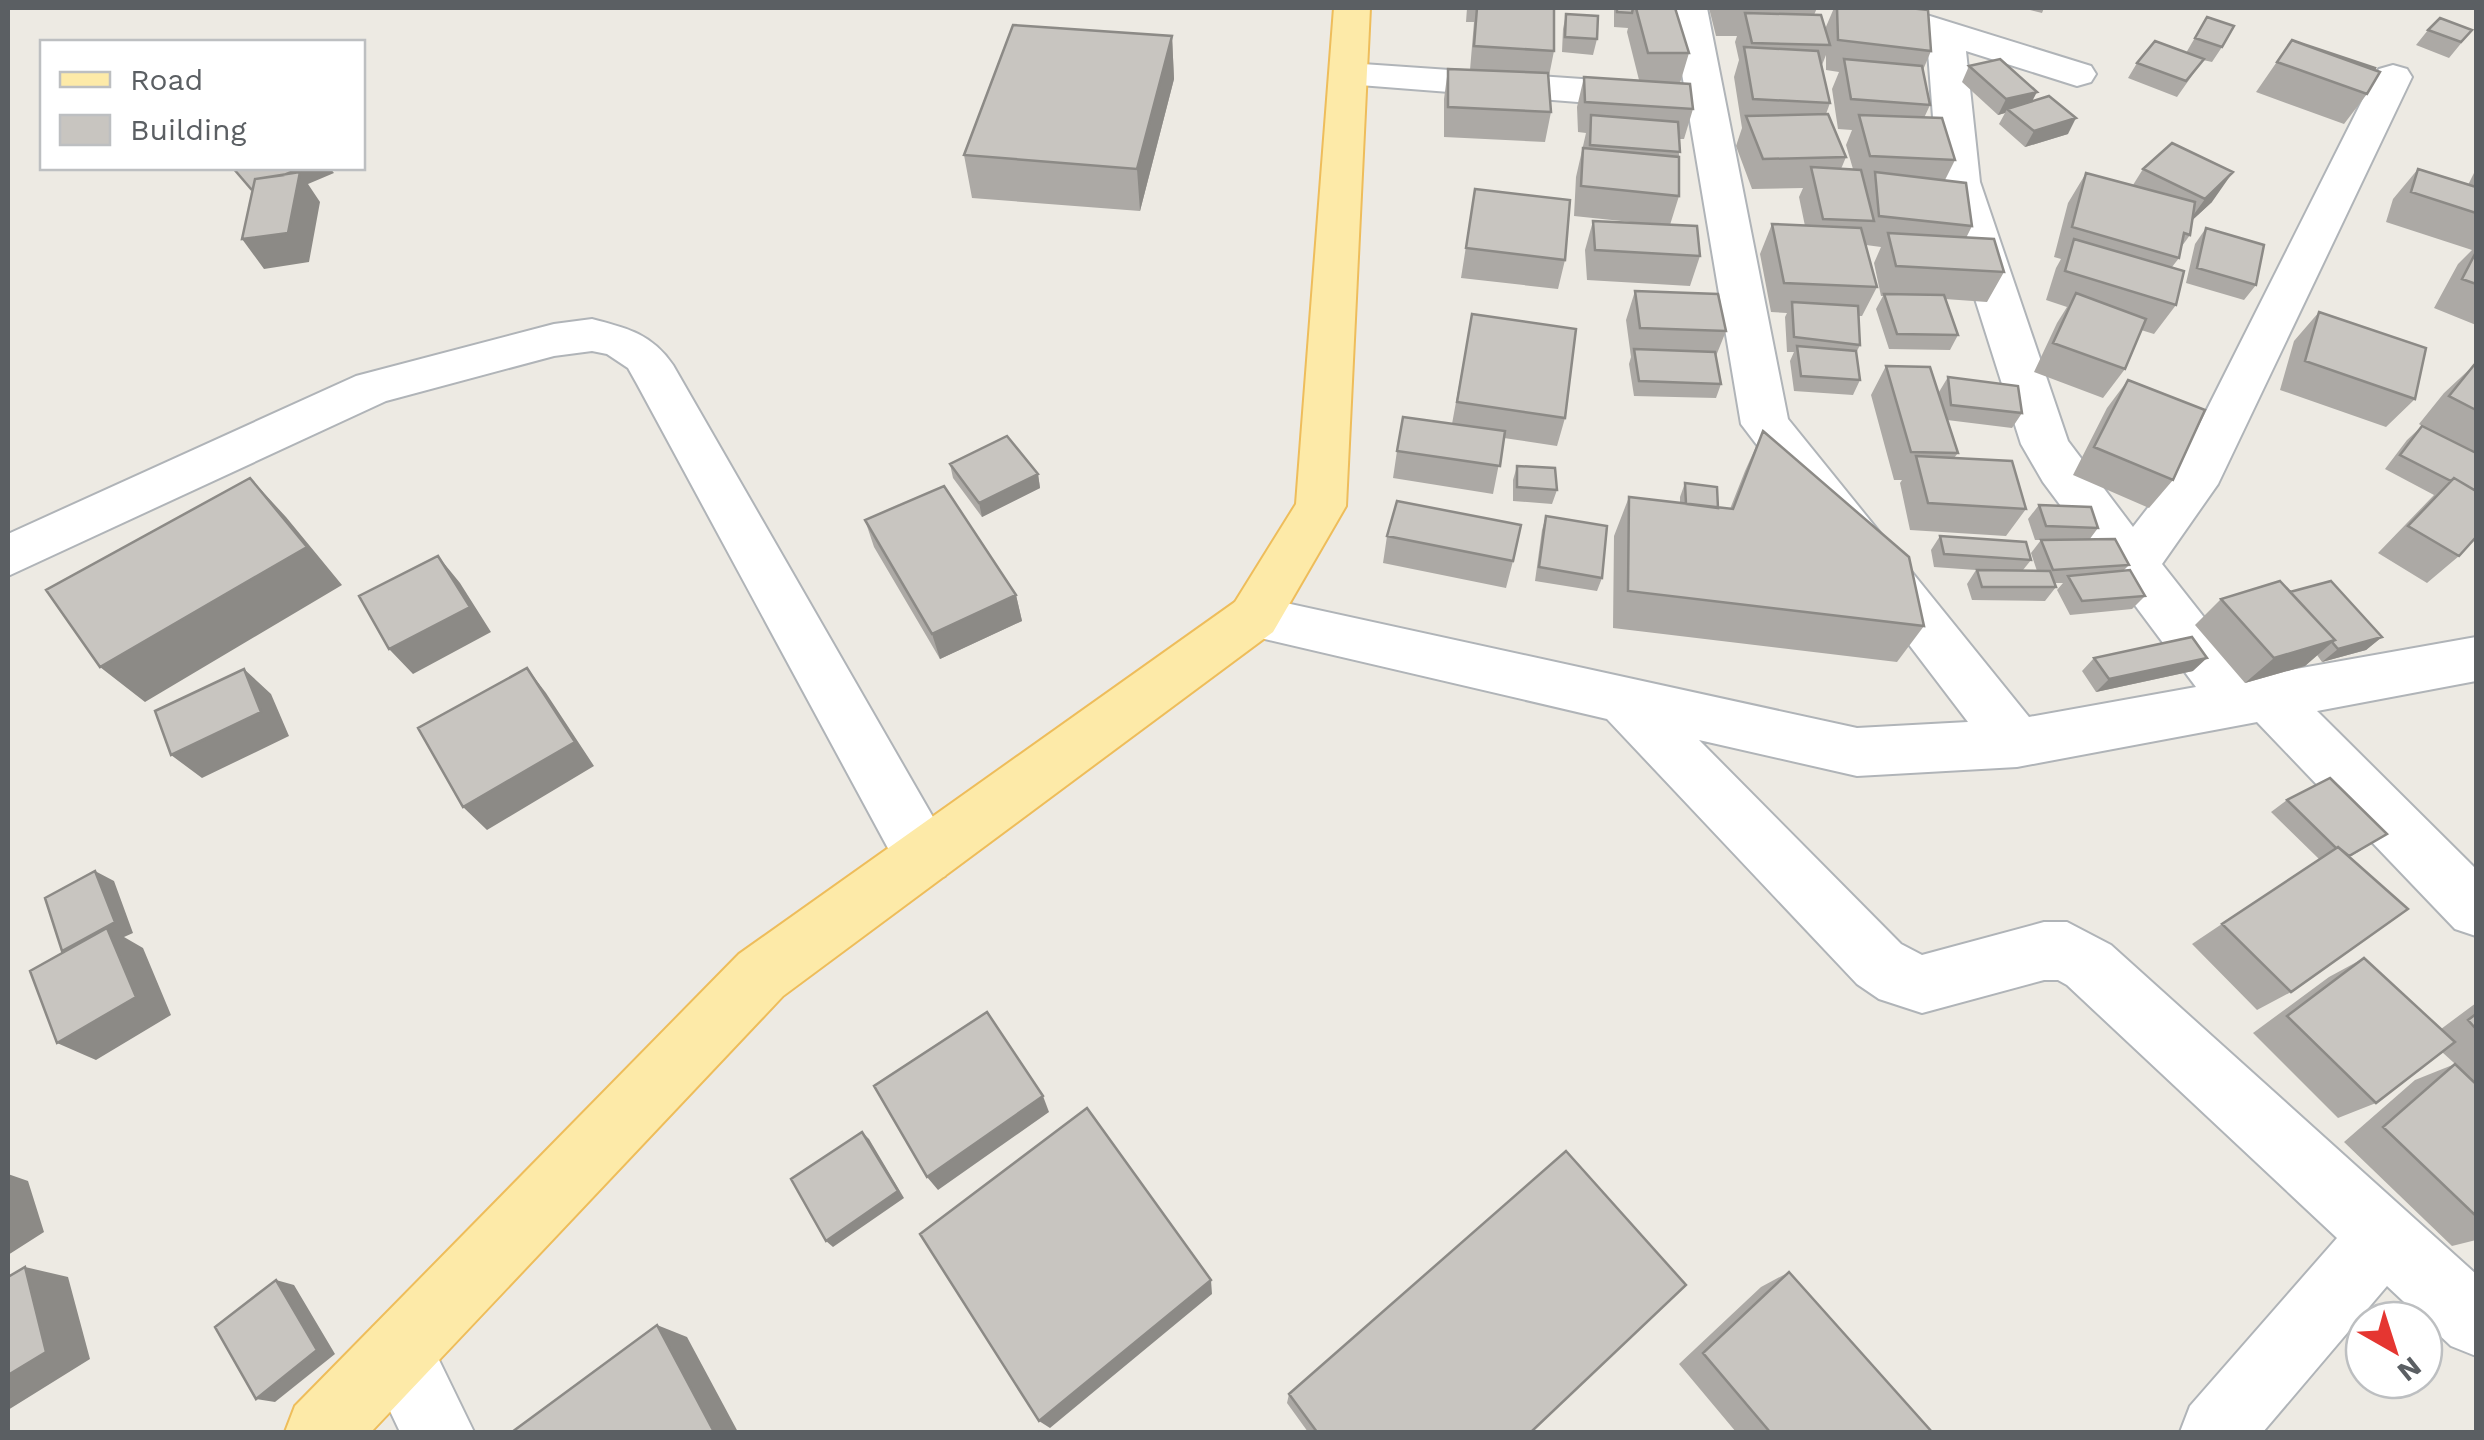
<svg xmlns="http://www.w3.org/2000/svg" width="2484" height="1440" font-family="'Work Sans',sans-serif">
	<rect width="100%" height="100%" fill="#edeae3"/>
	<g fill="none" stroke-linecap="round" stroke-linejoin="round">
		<g stroke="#b0b4b8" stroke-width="4">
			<path id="street" d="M1671 8H1707L1788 419 2029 717 2196 687 2043 482 2021 444 1938 182 1927 39 1855 16 1850 8H1904L2091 66 2096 74 2091 82 2077 86 1966 51 1980 182 2068 441 2133 527 2175 473 2374 77 2379 69 2393 65 2407 69 2412 77 2218 484 2162 564 2251 677 2476 637V681L2317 711 2476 869V936L2455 929 2257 722 2017 767 1857 776 1699 740 1901 944 1922 955 2044 922H2067L2111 945 2476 1274V1356L2451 1346 2387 1286 2263 1432H2180L2190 1406 2337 1238 2067 985 2058 980H2044L1922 1013 1879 999 1857 984 1607 719 1235 632 1228 617 1235 602 1254 596 1857 728 1968 722 1741 424Z
				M1348 63 1654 84 1668 88 1674 96 1668 104 1654 108 1334 83 1329 75 1334 67Z
				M592 319C627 328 652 334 673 365L945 838 953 857 945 876 924 883 903 876 637 384 628 368 607 354 592 351 554 356 386 401 8 576V534L356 376 554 324Z
				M398 1316 423 1327 474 1432H400L362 1352 373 1327Z"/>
		</g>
		<g stroke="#eebd5b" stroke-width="4">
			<path id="primary" d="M1334 8H1370L1346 506 1273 632 783 996 371 1432H285L295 1406 739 954 1235 602 1296 504Z"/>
		</g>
		<use href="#street" fill="#fff" fill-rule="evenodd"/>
		<use href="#primary" fill="#fdeaa8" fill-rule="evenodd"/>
	</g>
	<path fill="#aca9a5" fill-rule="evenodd" d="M1467 8H1555L1554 51 1549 76 1551 112 1545 142 1444 137V99L1448 69 1470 70 1474 22H1466Z
		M1614 8H1675L1689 53 1680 83 1693 109 1684 139H1679V196L1670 225 1700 256 1690 286 1587 280 1585 250 1593 221 1650 224 1574 216 1576 177 1586 133 1578 132 1577 107 1584 77 1639 80 1627 32 1628 28 1614 27Z
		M1709 8H1817L1814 15 1825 29 1834 8H1909L1931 51 1923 70 1930 105 1924 118 1955 160 1945 180 1972 226 1966 238 2004 272 1987 302 1945 299 1958 335 1950 350 1889 349 1876 309 1883 296H1881L1874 263 1881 247 1866 245 1877 287 1862 316H1858L1860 345 1856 353 1860 380 1853 395 1794 391 1790 361 1794 352H1787L1785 317 1787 313 1771 312 1760 254 1772 224 1805 226 1799 197 1803 188 1752 189 1736 146 1742 128 1734 77 1739 60 1735 42 1737 36H1716ZM1826 55V70L1839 72 1832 89 1838 129 1852 130 1846 145 1853 169H1841L1846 157 1826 114 1830 103 1822 65Z
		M2022 8H2044L2042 13Z
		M1566 14 1597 39 1593 55 1562 52 1563 29Z
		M2207 17 2222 47 2212 62 2203 60 2177 97 2128 78 2137 63 2186 53Z
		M2428 30H2472L2449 58 2416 45Z
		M1172 36 1174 79 1140 211 972 198 964 155Z
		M2292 40 2367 94 2344 124 2256 92Z
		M1969 66 2032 101 2068 134 2025 147 1999 124 2005 113 1998 115 1962 82Z
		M2143 169 2212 202 2192 220 2190 235 2182 246 2179 258 2172 267 2176 305 2154 334 2141 330 2125 369 2103 398 2034 372 2057 323 2067 307 2046 300 2056 268 2061 259 2054 257 2068 203 2086 173 2133 185Z
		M2418 169 2468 185 2476 169V325L2434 308 2458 264 2472 250 2386 222 2393 199Z
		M1475 189 1565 260 1558 289 1461 278Z
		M2206 228 2256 285 2244 300 2186 283 2195 244Z
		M1635 291 1726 331 1716 356 1721 384 1716 398 1634 396 1629 364 1631 357 1626 320Z
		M2319 312 2415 399 2386 427 2280 390 2294 341Z
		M1472 314 1565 418 1557 446 1504 438 1493 494 1393 478 1397 451 1452 424Z
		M2474 365 2476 366V537L2459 556 2427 583 2378 553 2434 495 2385 469 2407 440 2422 426 2419 424 2444 393Z
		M1886 366 1940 397 1939 392 1948 377 2022 413 2012 428 1947 420 1958 453 1954 458 2026 509 2006 536 1910 530 1900 483 1902 480H1894L1871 395Z
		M2128 380 2173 480 2149 508 2073 475 2107 408Z
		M1763 431 1924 626 1897 662 1613 628 1614 536 1629 497 1680 503V497L1685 483 1718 508 1730 509 1745 471Z
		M950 464 1038 474 1040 488 982 517 953 478Z
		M1517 466 1557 490 1552 504 1513 501V480Z
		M2039 505 2098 528 2089 540 2129 565 2124 570 2145 596 2132 609 2070 615 2057 590 2063 583H2055L2056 587 2045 601 1972 600 1967 584 1976 570 1934 567 1931 550 1940 536 2031 560 2023 570 2037 571 2031 553 2041 540H2035L2028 519Z
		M1546 516 1602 578 1597 591 1535 581 1542 530Z
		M865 520 1016 595 1022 621 940 659 874 547Z
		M1387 536 1513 561 1506 588 1383 563Z
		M2290 592 2382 637 2366 650 2322 662 2317 655 2305 666 2245 683 2195 625 2221 599Z
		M2094 658 2193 671 2096 692 2082 671Z
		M2287 800 2387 834 2350 857 2291 992 2257 1010 2192 944 2319 859 2271 812Z
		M2364 958 2441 1029 2476 1003V1240L2452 1246 2344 1142 2415 1080 2455 1064 2464 1072 2442 1052 2376 1103 2338 1118 2253 1033 2329 977Z
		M1789 1272 1932 1432H1736L1679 1364 1761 1287Z
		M1289 1394 1531 1432H1308L1287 1403Z"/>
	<path fill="#8c8a86" d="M1172 36 1174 79 1140 211 1137 169Z
		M2037 92 2029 107 2007 109 2005 113 1998 115 2006 99Z
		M2076 118 2068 134 2025 147 2034 131Z
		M301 168H330L334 173 308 184 320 202 309 262 264 269 242 239 262 205 251 189Z
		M2233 172 2212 202 2184 228 2205 199Z
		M1038 474 1040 488 982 517 979 503Z
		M250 478 286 517 342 585 145 702 100 667Z
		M438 556 460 583 491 632 413 674 389 649Z
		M1016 595 1022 621 940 659 932 634Z
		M2382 637 2366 650 2322 662 2338 649Z
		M2335 640 2305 666 2245 683 2274 658Z
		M2207 658 2193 671 2096 692 2109 679Z
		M527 668 546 693 594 766 487 830 463 807Z
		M244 669 271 694 289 736 202 778 171 755Z
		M95 871 114 881 133 933 124 937 143 948 171 1015 96 1060 57 1043 81 961 62 951Z
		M1043 1096 1049 1112 938 1190 927 1177Z
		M862 1132 869 1139 904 1198 833 1247 826 1241Z
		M8 1174 28 1181 44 1232 8 1255Z
		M25 1267 68 1277 90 1359 8 1410V1375Z
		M276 1280 294 1285 335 1354 275 1402 256 1399Z
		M1211 1280 1212 1294 1050 1428 1039 1421Z
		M657 1325 687 1337 738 1432H714Z"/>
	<path fill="#c8c5c0" stroke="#8c8a86" stroke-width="2.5" d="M1477 8H1554V51L1474 46Z
		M1617 8H1633L1632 13 1617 12Z
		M1636 8H1675L1689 53H1648Z
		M1837 8H1909L1928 10 1931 51 1838 40Z
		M1745 13 1821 15 1830 45 1752 43Z
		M1566 14 1598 16 1597 39 1565 37Z
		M2207 17 2234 26 2222 47 2195 38Z
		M2440 18 2472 30 2461 42 2428 30Z
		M1013 25 1172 36 1137 169 964 155Z
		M2292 40 2380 72 2367 94 2277 62Z
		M2155 41 2204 59 2186 81 2137 63Z
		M2294 41 2375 68 2374 70Z
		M1744 47 1818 51 1830 103 1753 99Z
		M1844 59 1922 66 1930 105 1851 99Z
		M2000 59 2037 92 2006 99 1969 66Z
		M1448 69 1548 73 1551 112 1448 107Z
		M1584 77 1690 84 1693 109 1585 102Z
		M2049 96 2076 118 2034 131 2007 109Z
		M1828 114 1846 157 1763 159 1746 116Z
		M1591 115 1678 122 1680 152 1590 145Z
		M1859 115 1942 118 1955 160 1870 156Z
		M2172 143 2233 172 2205 199 2143 169Z
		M1583 148 1679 157V196L1581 186Z
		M1811 167 1861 170 1874 221 1823 219Z
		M233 168H301L284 175 255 179 253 188 251 189Z
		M2418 169 2476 187V213L2411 192Z
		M300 172 288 233 242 239 255 179Z
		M1875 172 1966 183 1972 226 1879 216Z
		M2086 173 2195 202 2190 235 2184 233 2179 258 2072 227Z
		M1475 189 1570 200 1565 260 1466 248Z
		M1593 221 1697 226 1700 256 1595 250Z
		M1772 224 1861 228 1877 287 1784 283Z
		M2206 228 2264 245 2256 285 2197 268Z
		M1888 233 1994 239 2004 272 1896 266Z
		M2074 239 2184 271 2176 305 2065 271Z
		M2476 252V284L2462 279Z
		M1635 291 1718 294 1726 331 1640 328Z
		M2076 293 2146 319 2125 369 2053 343Z
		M1884 294 1944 295 1958 335 1897 334Z
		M1792 302 1858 306 1860 345 1794 337Z
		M2319 312 2426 348 2415 399 2305 361Z
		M1472 314 1576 329 1565 418 1457 402Z
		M1797 346 1856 351 1860 380 1801 376Z
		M1634 349 1715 352 1721 384 1639 381Z
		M2474 365 2476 366V410L2449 396Z
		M1886 366 1930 367 1958 453 1911 452Z
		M1948 377 2018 386 2022 413 1951 405Z
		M2128 380 2205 410 2173 480 2094 447Z
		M1403 417 1505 431 1500 466 1397 451Z
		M2422 426 2476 453V491L2454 478 2451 481 2400 455Z
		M1763 431 1909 557 1924 626 1628 591 1629 497 1733 509Z
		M1007 436 1038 474 979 503 950 464Z
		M1916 456 2012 461 2026 509 1928 503Z
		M1517 466 1555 468 1557 490 1517 487Z
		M250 478 307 547 100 667 46 590Z
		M2454 478 2476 491V537L2459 556 2408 526Z
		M1685 483 1717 487 1718 508 1686 504Z
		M944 486 1016 595 932 634 865 520Z
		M1397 501 1521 525 1513 561 1387 536Z
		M2039 505 2091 507 2098 528 2046 526Z
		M1546 516 1607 526 1602 578 1539 567Z
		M1940 536 2026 542 2031 560 1944 554Z
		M2115 539 2129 565 2053 570 2041 540Z
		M438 556 470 607 389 649 359 596Z
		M1977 570 2050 571 2056 587H1982Z
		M2130 570 2145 596 2082 601 2068 576Z
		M2280 581 2335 640 2274 658 2221 599Z
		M2331 581 2382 637 2338 649 2332 642 2335 640 2290 592Z
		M2192 637 2207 658 2109 679 2094 658Z
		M527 668 575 742 463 807 418 728Z
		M244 669 261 712 171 755 155 711Z
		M2330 778 2387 834 2349 856 2338 847 2336 848 2287 800Z
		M2338 847 2408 909 2291 992 2222 924Z
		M95 871 115 922 62 951 45 898Z
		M107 928 136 997 57 1043 30 971Z
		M2364 958 2455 1042 2376 1103 2287 1016Z
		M987 1012 1043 1096 927 1177 874 1086Z
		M2476 1014V1029L2468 1020Z
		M2455 1064 2476 1084V1216L2383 1127Z
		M1087 1108 1211 1280 1039 1421 920 1234Z
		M862 1132 898 1191 826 1241 791 1179Z
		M1566 1151 1686 1285 1531 1432H1317L1289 1394Z
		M25 1267 46 1352 8 1375V1277Z
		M1789 1272 1932 1432H1770L1703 1353Z
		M276 1280 317 1350 256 1399 215 1327Z
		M657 1325 714 1432H512Z"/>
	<rect width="2484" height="1440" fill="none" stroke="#5b5f63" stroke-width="20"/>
	<rect x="40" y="40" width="325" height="130" fill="#ffffff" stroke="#bdbfc1" stroke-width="2.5"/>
	<rect x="60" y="72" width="50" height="15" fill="#fdeaa8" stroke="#bdbfc1" stroke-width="2.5"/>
	<text x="130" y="90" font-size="30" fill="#5b5f63">Road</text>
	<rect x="60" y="115" width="50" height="30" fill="#c8c5c0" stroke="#bdbfc1" stroke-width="2.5"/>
	<text x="130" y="140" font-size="30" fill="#5b5f63">Building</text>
	<g transform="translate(2394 1350) rotate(141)"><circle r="48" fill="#ffffff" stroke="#bdbfc1" stroke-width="2.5"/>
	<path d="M0-8L18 38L0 25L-18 38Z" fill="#e53631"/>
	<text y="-15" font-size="28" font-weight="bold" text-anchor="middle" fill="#5b5f63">N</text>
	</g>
</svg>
